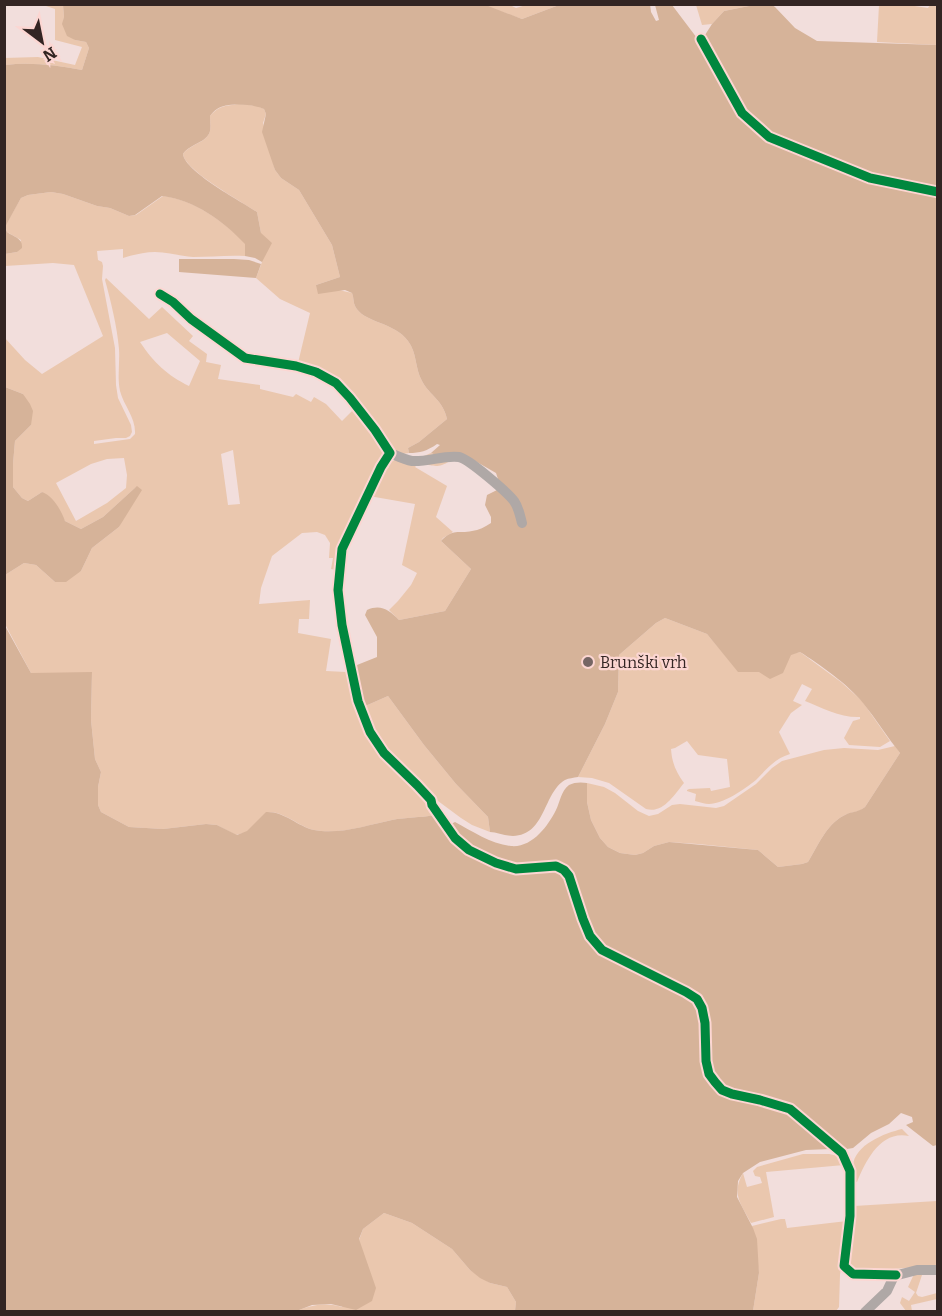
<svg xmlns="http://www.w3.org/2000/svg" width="942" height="1316" font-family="Bitter,serif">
	<rect width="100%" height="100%" fill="#f2dedc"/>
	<path fill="#eac7ae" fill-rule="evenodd" d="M43 5H63L64 17 63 24 75 40 86 42 89 48 82 70C56 65 31 62 5 65L4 58 38 57 75 65 82 47 55 40V9Z
		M483 5H510L516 8 526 5H559L522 19Z
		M696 5H754L724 11 712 24 702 25Z
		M879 5H908L928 8 930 5H937V45L877 42Z
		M239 104 258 106 264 109 266 114 263 123 275 170 281 178 299 190 332 245 340 277 316 285 352 293C354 298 353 302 355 306 363 323 395 322 408 341 417 352 415 369 422 381 430 396 443 400 447 419L419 442 408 448 409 453 402 454 395 451 347 389 298 363 310 313 280 299 256 278 262 262 261 233 257 212C241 201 185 171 183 154 190 144 207 143 210 131 211 126 210 121 210 116 220 105 225 106 239 104Z
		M51 192 63 194 97 206 110 208 129 216 136 215 163 196C195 200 223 221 246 244L245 256C227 255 210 257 193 257 180 256 168 252 155 252 144 252 133 255 123 258V249L97 251 98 260 102 262 103 266 102 279 115 348 116 385 118 398 131 425 132 432 130 436 126 438H116L94 441V444L130 439 135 434C136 418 124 406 120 391 117 377 120 363 119 349 117 326 111 302 105 280L106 278 149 319 162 307 193 336 189 341 207 354 206 362 221 365 218 379 260 385V389L293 397 296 394 311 402 314 397 326 404 342 421 356 407 387 451 336 570 331 569 333 558H329L330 543 325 535 317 532 302 533 272 556 261 588 259 604 310 600 309 619H299L298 633 331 639 326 671 346 672 364 723 418 788 434 815C420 818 406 817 392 820 368 825 340 835 314 830 298 826 284 811 267 812L247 832 236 835 217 825 206 824 163 829 129 827 101 812 98 805V787L101 772 95 759 91 720 92 673H31L5 624V575L24 563 36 565 55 582 81 571 92 548 119 527 136 487 103 517 81 529 65 521 42 492 28 501 22 498 13 487V464L15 441 31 425 23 394 5 387 4 337 25 360 42 374 103 336 74 265 53 263 5 266V254L17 252 21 240 7 232 5 226 21 198 28 195ZM167 333 200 361 189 386C167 375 154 363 140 342ZM233 450 240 504 228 505 221 454ZM124 458 127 475 126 488 107 503 76 521 56 483 91 464 107 459Z
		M431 453 450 461C435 470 434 464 418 464L415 467 447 486 436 517 453 532 443 538 441 541 471 569 445 611 399 620 389 610 398 601 411 585 417 573 402 565 415 504 369 496 381 473 389 467 386 464 397 459 419 458Z
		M665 618 707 634 739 672H759L791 654 800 652 841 682 862 701 890 741 880 747 849 745 844 738 853 721 860 719V717C841 718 822 708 805 701L812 689 802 684 793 701 802 705 791 713 779 732 790 754C774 759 767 769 756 780 745 789 723 804 709 804 705 804 700 802 695 801L696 794 687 791V790L689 789 710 788 711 791 730 787 727 759 698 755 687 741 675 748 671 749C672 763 676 772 684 783 674 795 663 814 646 809L609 783 592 778 578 777 605 724 618 692 619 655 656 623Z
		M388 696 424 745 456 784 488 817 490 832 472 825 461 818 434 798 377 741 363 707Z
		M895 746 900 753 865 807C857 814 851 811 843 816 826 825 818 846 808 862L802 864 778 867 758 850 698 844 669 842 654 846 643 853 635 855 620 853 608 847 600 838 591 820 587 802V783L604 787 615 793 638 811 649 816 658 814 672 805 680 804 716 808 724 806 756 784 772 768 782 761 824 750 844 748 878 750Z
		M902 1129 909 1136C881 1130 866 1160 857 1182L854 1181C854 1177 852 1171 853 1166 854 1145 885 1133 902 1129Z
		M803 1154H829L839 1156 844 1165 766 1172 774 1217 751 1223C741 1204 731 1194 743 1173L747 1187 762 1183 760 1177 755 1176 753 1171 757 1167Z
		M937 1201V1269L917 1267 857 1272 851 1266 847 1259 854 1206Z
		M384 1213 412 1223 452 1249 470 1270 490 1283 507 1287 516 1302 515 1312H294C312 1305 323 1302 342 1307L365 1260 359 1240 363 1229Z
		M781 1219H785L787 1228 847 1221 840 1275 839 1307 836 1311H753L759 1273 752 1226Z
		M915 1272H923L916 1293 918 1296 922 1297 937 1293V1299L911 1305 912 1311H906L900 1303 902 1297 909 1301 915 1292 908 1287Z"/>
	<path fill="#d6b399" d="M483 4 522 19 559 5 650 4 651 12 656 21 659 20 655 5H672L703 46 706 44 705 35 712 24 724 11 754 5 771 4 775 7 795 28 817 41 937 45V1145L933 1146 906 1125 913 1122 912 1117 901 1113 889 1124 871 1133 853 1148 847 1149 839 1146 796 1109 726 1088 715 1077 710 1059 709 1013 705 1002 698 992 677 984 611 953 589 928 572 872 520 867 493 860 461 839 451 824 455 822C472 831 491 844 511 846 532 848 548 826 556 810 560 802 561 791 569 785 574 782 582 782 587 783V802L591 820 600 838 608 847 620 853 635 855 643 853 654 846 669 842 758 850 778 867 802 864 808 862C818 846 826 825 843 816 851 811 857 813 865 807L900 753C887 737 876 719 863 703 849 685 819 664 800 652L791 655 783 673 770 679 759 672H738L707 634 665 618 656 623 619 655 618 692 605 724 578 777C573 778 569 778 565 780 543 793 546 835 513 836 505 836 497 832 490 832L488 817 456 784 424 745 388 696 363 707 352 667 377 657V637L365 615 367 610C381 604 389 610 399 620L445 611 471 569 441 541C453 528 458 534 472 531 479 530 485 527 491 523V517L485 505 487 495 497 490 499 482 496 473 463 454 436 455 431 453 440 445 437 444C427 451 420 453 409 453L408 448 419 442 447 419C443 400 430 396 422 381 415 369 417 352 408 341 395 322 363 323 355 306 353 302 354 298 352 293L345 290 318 294 316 285 340 277 332 245 299 190 281 178 275 170 262 132 266 114 264 109C254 104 226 102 217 109 214 111 212 113 210 116 210 121 211 126 210 131 207 143 189 144 183 154 185 172 241 201 257 212L261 233 272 243 262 262 255 258 245 256V244C223 221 195 200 162 196L135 215 129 216 110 208 97 206 63 194 51 192 28 195 21 198 5 227 7 232C14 237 23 238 22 248L17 252 5 254V65C31 62 56 65 82 70L89 48 86 42 75 40 67 36 62 24 64 17 63 5Z
		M179 259H234L249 260 261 264 256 278 179 272Z
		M5 387 23 394 30 404 33 411 31 425 15 441 13 464V487L22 498 28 501 42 492C53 496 61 510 65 521L81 529 103 517 137 486 142 490 119 527 92 548 81 571 66 582H55L36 565 24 563 5 575Z
		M4 624 31 673 92 672 91 720 95 759 101 772 98 787V805L101 812 129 827 163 829 206 824 217 825 237 835 247 831 266 812C284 811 297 826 314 830 339 835 368 825 392 820 406 817 420 818 434 815L438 823 457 845 479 860 493 867 511 872 557 870 564 875 593 946 693 998 700 1007V1038L707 1078 791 1114 830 1149 806 1150 760 1162 743 1173 738 1181 737 1197 753 1228 757 1239 759 1273 753 1311H515L516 1302 507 1287 490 1283 480 1278 470 1270 452 1249 412 1223 384 1213 363 1229 359 1239 376 1288 372 1301 356 1310 331 1304 312 1305 294 1312 5 1311Z"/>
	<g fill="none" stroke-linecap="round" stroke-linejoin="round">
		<path stroke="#afa8a6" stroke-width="10" d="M701 39 742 113 769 137 870 178 938 192
			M160 294 173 302 191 319 245 358 296 366 316 372 336 383 350 398 375 430 390 453
			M390 453 381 467 342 549 338 590 342 625 358 701 370 732 384 753 417 785 431 800 432 805 455 838 469 850 496 863 516 869 556 866 564 870 569 876 583 919 590 936 602 950 686 992 697 999 702 1008 705 1023 706 1061 709 1074 715 1082 722 1090 732 1094 760 1100 790 1109 842 1153 850 1171V1216L844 1266 853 1274 896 1275
			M390 453C397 456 405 460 412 461 428 462 444 455 459 457 469 459 507 492 514 501 519 508 520 516 522 523
			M865 1312 887 1291 894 1276 917 1270H938"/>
		<g stroke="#fcd6d2" stroke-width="13">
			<path id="cycleway" d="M701 39 742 113 769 137 870 178 938 192
				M160 294 173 302 191 319 245 358 296 366 316 372 336 383 350 398 375 430 390 453 381 467 342 549 338 590 342 625 358 701 370 732 384 753 417 785 431 800 432 805 455 838 469 850 496 863 516 869 556 866 564 870 569 876 583 919 590 936 602 950 686 992 697 999 702 1008 705 1023 706 1061 709 1074 715 1082 722 1090 732 1094 760 1100 790 1109 842 1153 850 1171V1216L844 1266 853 1274 896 1275"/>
		</g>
		<use href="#cycleway" stroke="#00873e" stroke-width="9"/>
	</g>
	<circle fill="#766664" stroke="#fcd6d2" stroke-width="2" cx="588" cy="662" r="6"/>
	<g text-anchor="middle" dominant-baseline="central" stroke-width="4.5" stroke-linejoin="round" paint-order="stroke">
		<g font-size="16" fill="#332523" stroke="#fcd6d2" text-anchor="start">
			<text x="600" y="662">Brunški vrh</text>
		</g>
	</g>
	<rect width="942" height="1316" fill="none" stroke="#332523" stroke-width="12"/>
	<g transform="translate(42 42) rotate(148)" stroke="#fcd6d2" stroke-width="4.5" paint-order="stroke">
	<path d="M0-4.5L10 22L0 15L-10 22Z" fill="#332523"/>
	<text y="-9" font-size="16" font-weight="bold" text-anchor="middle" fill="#332523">N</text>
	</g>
</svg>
